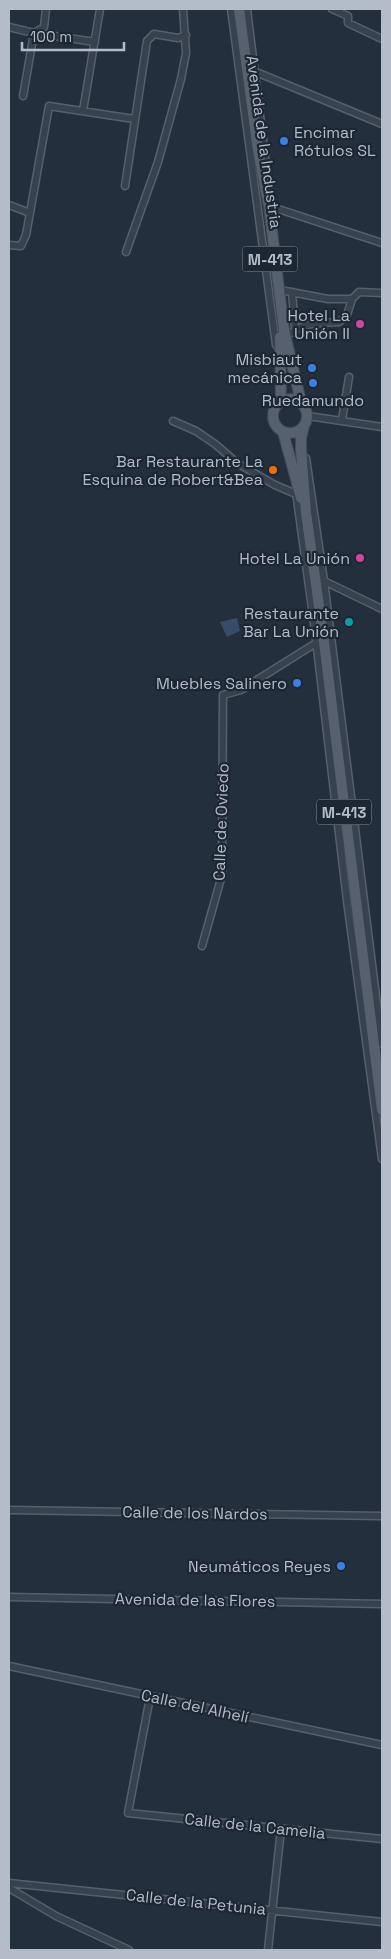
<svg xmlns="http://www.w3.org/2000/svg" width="391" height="1959" font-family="'Space Grotesk',sans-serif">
	<rect width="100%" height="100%" fill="#242f3e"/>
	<path fill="#394c67" d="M237 618 240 631 227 637 220 622Z"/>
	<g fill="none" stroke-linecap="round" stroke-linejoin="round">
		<g stroke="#565f6c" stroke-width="9">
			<path id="street" d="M231 9 276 345
				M247 9 269 189
				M332 9 348 16V23L382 39
				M9 27 34 33 95 42
				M256 72 382 124
				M23 96 34 33 44 27 46 9
				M83 111 100 9
				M125 186 147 41 154 34 178 38 186 35
				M269 204V206L382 243
				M9 205 30 213
				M9 245 21 246 26 235 49 106 134 119
				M126 252 158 162 181 79 186 53 183 9
				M280 290 328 299H352L359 292 382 293
				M292 292 295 328
				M286 337C302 322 318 323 339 322L347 315 352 299
				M308 416 382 427
				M342 420 349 377
				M173 421 196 431 215 444 237 463 275 485 296 494
				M306 458 324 581 382 1044
				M296 492 314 623 347 901 382 1159
				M324 581 382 609
				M202 946 222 875 223 695 241 690 316 643
				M9 1510 382 1516
				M9 1597 382 1604
				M9 1666 382 1745
				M150 1697 128 1813 382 1839
				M9 1883 382 1922
				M9 1888 56 1916 129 1950
				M268 1950 281 1829"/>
		</g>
		<g stroke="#414a57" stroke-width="12">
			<path id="primary" d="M239 9 258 150 269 206 284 330 301 402
				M280 337 281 401
				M273 416a17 17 0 1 1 34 0a17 17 0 1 1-34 0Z
				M304 426 301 438V449L306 513 324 642 382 1110
				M283 432 301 498"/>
		</g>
		<use href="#street" stroke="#38414e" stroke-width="6"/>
		<use href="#primary" stroke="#56606e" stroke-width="10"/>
	</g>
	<g fill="#3f7fe0" stroke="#1d2633" stroke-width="2">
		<circle cx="284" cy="141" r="5"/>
		<circle cx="312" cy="368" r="5"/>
		<circle cx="313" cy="383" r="5"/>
		<circle cx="297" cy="683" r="5"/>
		<circle cx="341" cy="1566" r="5"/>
	</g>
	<g fill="#d1479c" stroke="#1d2633" stroke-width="2">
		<circle cx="360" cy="324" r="5"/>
		<circle cx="360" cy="558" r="5"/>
	</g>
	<circle fill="#e8710a" stroke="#1d2633" stroke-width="2" cx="273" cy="470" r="5"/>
	<circle fill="#0f9aa8" stroke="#1d2633" stroke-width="2" cx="349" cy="622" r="5"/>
	<g text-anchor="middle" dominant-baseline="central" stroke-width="4.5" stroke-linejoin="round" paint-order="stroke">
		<g fill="#1d2633" stroke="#878f9c" stroke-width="1">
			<rect x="242.5" y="246.5" width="55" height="25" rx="4"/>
			<rect x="316.5" y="799.5" width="55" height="25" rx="4"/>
		</g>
		<g font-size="15" font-weight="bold" fill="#b4bcc9">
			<text x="270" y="259">M-413</text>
			<text x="344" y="812">M-413</text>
		</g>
		<g font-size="16" fill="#b4bcc9" stroke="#1d2633" text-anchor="end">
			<text x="294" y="132" text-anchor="start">Encimar<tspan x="294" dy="18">Rótulos SL</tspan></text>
			<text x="350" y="315">Hotel La<tspan x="350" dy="18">Unión II</tspan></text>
			<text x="302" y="359">Misbiaut<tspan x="302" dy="18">mecánica</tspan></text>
			<text x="313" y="400" text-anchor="middle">Ruedamundo</text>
			<text x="263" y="461">Bar Restaurante La<tspan x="263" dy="18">Esquina de Robert&amp;Bea</tspan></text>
			<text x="350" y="558">Hotel La Unión</text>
			<text x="339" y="613">Restaurante<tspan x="339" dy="18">Bar La Unión</tspan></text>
			<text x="287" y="683">Muebles Salinero</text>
			<text x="331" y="1566">Neumáticos Reyes</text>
		</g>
		<g font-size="16" fill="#b4bcc9" stroke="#1d2633">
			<text transform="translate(264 142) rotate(82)">Avenida de la Industria</text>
			<text transform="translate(221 822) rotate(-88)">Calle de Oviedo</text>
			<text transform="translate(195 1513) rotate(1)">Calle de los Nardos</text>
			<text transform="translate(195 1600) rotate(1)">Avenida de las Flores</text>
			<text transform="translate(195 1706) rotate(12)">Calle del Alhelí</text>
			<text transform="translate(255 1826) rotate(6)">Calle de la Camelia</text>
			<text transform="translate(196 1902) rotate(6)">Calle de la Petunia</text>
		</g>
	</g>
	<rect width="391" height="1959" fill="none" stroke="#b4bcc9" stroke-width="20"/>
	<path d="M22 42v8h102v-8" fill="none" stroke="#b4bcc9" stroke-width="2.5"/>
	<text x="30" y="42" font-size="15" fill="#b4bcc9" stroke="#1d2633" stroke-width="4" paint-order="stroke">100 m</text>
</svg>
